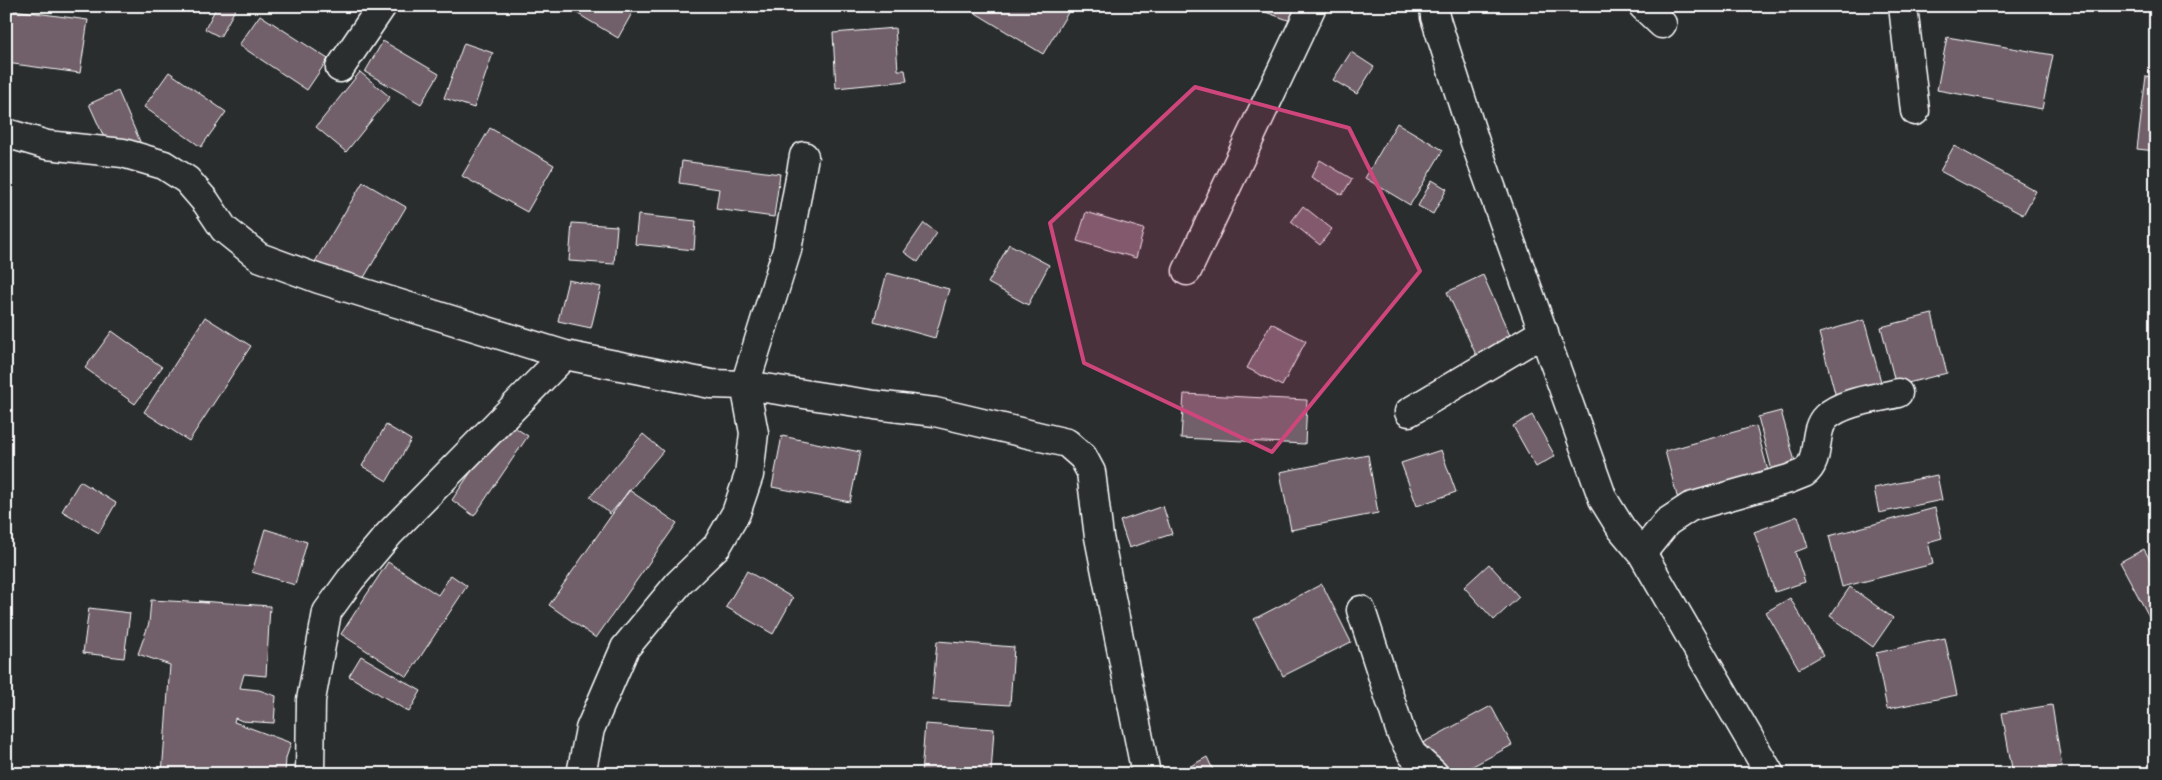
<svg xmlns="http://www.w3.org/2000/svg" width="2162" height="780" font-family="'Playpen Sans',sans-serif">
	<rect width="100%" height="100%" fill="#2a2d2e"/>
	<filter id="ink" filterUnits="userSpaceOnUse"><feTurbulence type="fractalNoise" baseFrequency=".02" numOctaves="2"/><feDisplacementMap in="SourceGraphic" scale="10" xChannelSelector="R" yChannelSelector="G"/><feConvolveMatrix kernelMatrix="1 2 1 2 8 2 1 2 1" color-interpolation-filters="sRGB"/></filter>
	<g filter="url(#ink)">
		<path fill="#71606a" stroke="#fff" d="M217 6H237L220 37 205 29Z
			M565 6H636L618 38Z
			M964 6H1072L1043 54Z
			M1248 6H1300L1294 22Z
			M6 9 88 20 80 73 6 63Z
			M260 15 328 59 307 90 239 45Z
			M895 28 898 70H905L907 81 836 88 833 33Z
			M1947 37 2053 55 2042 109 1937 90Z
			M383 41 439 74 421 104 365 72Z
			M464 43 493 53 474 108 444 98Z
			M1351 52 1374 67 1357 94 1333 80Z
			M169 72 226 112 201 147 144 107Z
			M360 72 390 97 346 152 316 127Z
			M2146 76 2156 78V151L2137 149Z
			M118 91 145 153 117 166 89 104Z
			M1397 123 1443 150 1410 205 1365 178Z
			M490 128 554 165 527 212 462 176Z
			M1954 146 2036 191 2023 215 1940 171Z
			M1320 160 1352 179 1342 195 1311 177Z
			M682 161 780 174 774 217 716 209 719 189 679 183Z
			M1432 180 1447 189 1433 214 1418 206Z
			M363 182 406 207 353 296 310 270Z
			M1303 206 1332 229 1320 245 1291 222Z
			M1086 212 1144 229 1136 258 1077 241Z
			M638 215 696 221 694 250 635 244Z
			M572 223 617 226 614 264 569 261Z
			M924 223 937 233 918 262 904 252Z
			M1009 244 1049 265 1028 305 988 283Z
			M887 273 949 289 935 338 874 321Z
			M1483 275 1520 358 1485 374 1447 292Z
			M568 280 601 287 591 328 558 321Z
			M1932 314 1947 373 1896 386 1881 327Z
			M205 317 251 346 189 441 144 412Z
			M1864 320 1886 400 1840 412 1819 333Z
			M1271 323 1306 341 1282 386 1247 368Z
			M112 331 162 367 135 404 85 368Z
			M1184 394 1307 400 1305 444 1181 438Z
			M1781 411 1799 476 1775 482 1758 417Z
			M1532 415 1555 456 1536 467 1513 426Z
			M505 421 528 436 474 516 452 500Z
			M386 425 411 440 387 481 362 466Z
			M1756 426 1772 486 1681 511 1665 451Z
			M643 434 663 451 610 514 590 497Z
			M782 436 860 452 850 502 772 487Z
			M1441 450 1456 492 1417 506 1401 463Z
			M1368 455 1378 513 1291 530 1280 472Z
			M1937 475 1942 500 1879 513 1874 488Z
			M80 481 116 503 99 533 62 511Z
			M629 490 677 523 596 638 549 605Z
			M1163 506 1172 534 1129 548 1120 521Z
			M1935 508 1942 538 1928 542 1933 564 1842 587 1829 536Z
			M1798 516 1808 547 1795 552 1805 582 1775 592 1754 532Z
			M265 529 307 542 295 585 252 572Z
			M2144 549 2156 571V620L2152 622 2120 562Z
			M388 562 438 595 451 575 467 586 407 677 341 634Z
			M1489 564 1519 597 1494 620 1464 587Z
			M747 571 793 598 773 634 726 607Z
			M1322 584 1351 642 1283 676 1254 619Z
			M1850 587 1893 618 1873 647 1830 616Z
			M1790 598 1823 655 1799 669 1766 612Z
			M151 600 208 603 199 601 270 606 266 676 244 674 240 688 259 690 276 696 274 723 242 721 235 718 234 722 291 743 286 758 285 774H162L170 665 138 654 149 623Z
			M89 608 130 613 124 658 83 653Z
			M1945 638 1957 695 1887 709 1876 653Z
			M937 641 1014 647 1010 705 932 700Z
			M361 656 421 691 409 712 349 676Z
			M2052 705 2062 767 2013 774 2002 713Z
			M1491 706 1512 745 1458 774H1432L1417 746Z
			M925 724 994 729 991 774H921Z
			M1207 757 1215 774H1176Z"/>
		<g fill="none" stroke-linecap="round" stroke-linejoin="round">
			<g stroke="#fff" stroke-width="31">
				<path id="minor" d="M1434 6 1435 17 1475 142 1603 499 1621 528 1642 553 1770 774
					M1643 6 1662 24
					M1903 6 1915 111
					M340 68 382 6
					M6 133 47 145 123 153 164 165 187 180 206 202 224 229 259 257 319 279 565 355 711 384 745 385 754 433 749 475 736 513 717 546 679 583 625 648 590 729 581 774
					M804 156 787 250 745 385 875 405 935 412 1067 443 1083 457 1091 472 1099 537 1146 774
					M1187 271 1312 6
					M1409 412 1544 332
					M1642 553 1667 522 1690 507 1789 479C1794 477 1799 475 1804 473 1822 461 1811 431 1826 417 1844 401 1875 399 1898 393
					M1361 610 1401 733 1412 754 1434 774
					M310 774 311 700 327 612 351 579 389 534 565 355"/>
			</g>
			<use href="#minor" stroke="#2a2d2e" stroke-width="28"/>
		</g>
	</g>
	<path fill="#ce467c" fill-opacity="0.2" stroke="#ce467c" stroke-width="4" stroke-linejoin="round" d="M1195 87 1349 128 1420 271 1272 452 1084 363 1050 223Z"/>
	<rect width="2162" height="780" fill="none" stroke="#2a2d2e" stroke-width="25"/>
	<rect x="12" y="12" width="2137" height="755" fill="none" stroke="#fff" stroke-width="2" filter="url(#ink)"/>
</svg>
